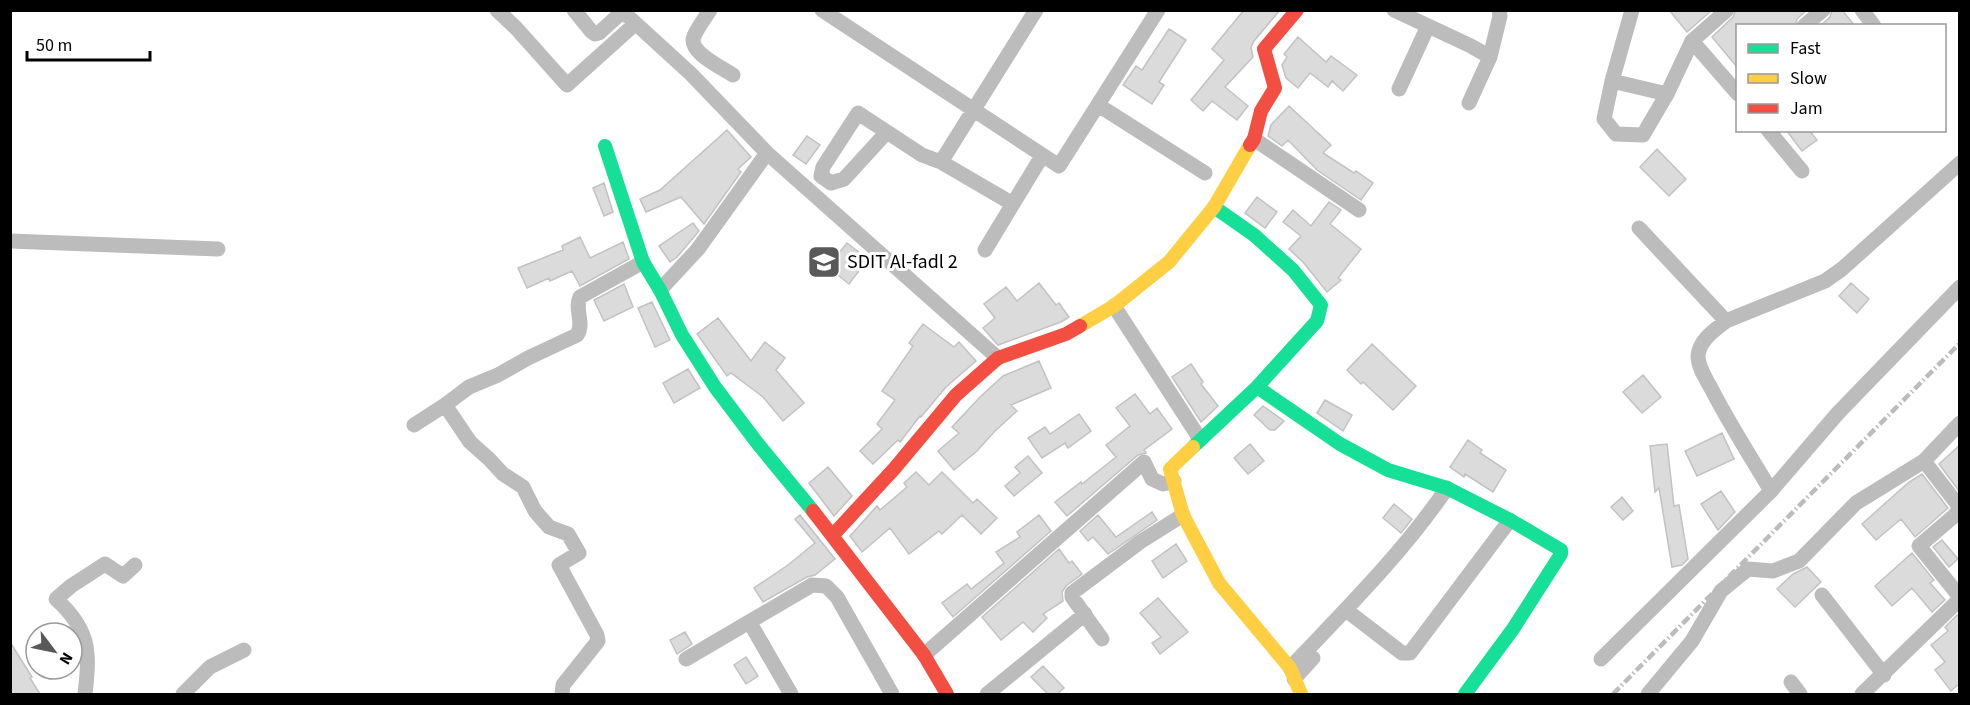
<svg xmlns="http://www.w3.org/2000/svg" width="1970" height="705" font-family="'Source Sans 3',sans-serif">
	<rect width="100%" height="100%" fill="#fff"/>
	<path fill="#dbdbdb" stroke="#c2c2c2" stroke-width="1.5" d="M1244 10H1280L1254 41 1251 47 1253 57 1225 87 1248 106 1237 120 1212 101 1203 111 1191 100 1224 60 1212 49Z
		M1669 10H1712L1687 32Z
		M1736 10H1807L1797 19 1795 26H1737V67L1712 37 1733 17Z
		M1832 10H1842L1855 26H1820L1830 17Z
		M1169 29 1186 40 1159 82 1164 85 1152 104 1123 85 1136 66 1142 70Z
		M1298 37 1326 62 1331 56 1357 75 1343 91 1332 81 1328 87 1310 73 1298 88 1286 78 1282 65 1287 57 1284 54Z
		M1289 106 1331 145 1323 153 1354 173 1356 171 1373 183 1361 200 1317 170 1288 140 1282 146 1268 136 1271 125Z
		M727 130 751 157 738 169 741 172 704 224 681 197 646 212 640 199 660 190Z
		M1786 130H1809L1817 140 1802 151Z
		M807 136 820 145 806 164 793 155Z
		M1657 149 1686 179 1669 196 1640 167Z
		M604 183 613 212 604 216 593 188Z
		M1257 197 1277 212 1265 228 1245 213Z
		M1329 202 1341 210 1330 224 1361 249 1338 278 1341 280 1327 292 1303 262 1289 249 1301 236 1283 222 1293 210 1311 226Z
		M693 223 699 231 677 257 670 262 659 246Z
		M580 237 590 258 623 242 629 259 580 286 572 271 550 281 549 278 527 288 518 268 563 250 562 246Z
		M847 243 868 259 849 284 828 267Z
		M1039 283 1056 305 1059 303 1069 317 1061 322 998 345 983 328 995 318 984 304 1006 287 1017 301Z
		M1851 283 1869 299 1857 313 1839 296Z
		M624 284 633 307 604 321 594 300Z
		M652 302 670 340 655 347 638 308Z
		M718 318 751 361 765 342 785 358 776 370 804 403 783 421 763 397 731 373 727 376 697 334Z
		M923 324 954 347 959 342 976 361 946 387 921 417 920 416 900 442 898 440 873 464 860 451 882 429 877 424 895 400 882 391 913 346 909 343Z
		M1372 344 1416 386 1393 410 1363 382 1361 384 1347 370Z
		M1039 361 1051 388 1011 405 1017 411 995 431 977 451 954 470 938 451 959 433 952 427 980 397 1003 376Z
		M1191 364 1203 382 1201 384 1218 406 1201 422 1172 377Z
		M688 369 700 388 674 403 663 383Z
		M1643 375 1661 397 1642 413 1623 392Z
		M1135 394 1150 414 1157 408 1172 429 1144 450 1146 453 1138 455 1067 516 1055 502 1081 482 1082 484 1116 457 1106 445 1130 426 1116 408Z
		M1325 400 1352 415 1343 431 1317 413Z
		M1263 406 1284 421 1275 430H1270L1254 415Z
		M1079 414 1091 431 1068 448 1065 443 1042 458 1028 438 1045 427 1050 434Z
		M1722 433 1734 459 1697 476 1685 451Z
		M1468 440 1482 450 1480 453 1506 470 1493 492 1465 474 1464 477 1450 467Z
		M1250 444 1264 461 1248 474 1234 458Z
		M1667 444 1674 506 1679 505 1688 559 1682 565 1672 567 1659 488 1655 492 1650 446Z
		M1959 446V491L1939 464Z
		M1028 456 1042 473 1014 496 1005 486 1020 473 1015 467Z
		M828 467 852 496 834 516 809 483Z
		M916 472 929 485 942 472 973 503 977 499 997 518 981 534 962 515 942 534 939 531 909 554 890 528 862 552 850 536 877 506 880 510 907 487 904 483Z
		M1922 474 1948 508 1915 537 1901 519 1876 540 1862 524 1909 482Z
		M1721 491 1735 512 1718 530 1701 504Z
		M1622 497 1633 511 1623 520 1611 507Z
		M1394 504 1412 519 1401 533 1383 518Z
		M1152 512 1157 520 1108 554 1093 537 1088 541 1080 531 1098 515 1116 537Z
		M800 515 835 559 815 575 807 577 763 602 754 588 788 565 815 543 795 519Z
		M1039 515 1051 531 953 617 942 603 967 584 971 589 1004 563 996 552 1020 537 1017 532Z
		M1942 540 1958 559 1949 567 1933 547Z
		M1176 544 1187 561 1163 578 1152 561Z
		M1059 549 1069 563 1072 561 1082 574 1066 586 1062 592 1063 601 1043 614 1047 618 1033 632 1023 622 1001 640 982 617Z
		M1912 553 1934 580 1930 583 1945 600 1932 612 1912 588 1892 606 1875 586Z
		M1807 567 1821 582 1795 607 1777 589 1793 574Z
		M1158 598 1188 632 1160 654 1152 643 1161 637 1140 613Z
		M1957 615 1959 617V684L1951 691 1935 670 1945 662 1931 645 1948 631 1945 627Z
		M685 632 692 644 677 654 670 640Z
		M10 642 32 677 30 678 40 694H10Z
		M746 657 758 676 746 684 734 665Z
		M1043 666 1064 688 1057 694H1048L1031 677Z"/>
	<g fill="none" stroke-linecap="round" stroke-linejoin="round">
		<path stroke="#bcbcbc" stroke-width="15" d="M497 10 516 28 567 85 635 24
			M574 10 591 31 595 34 599 33 622 12
			M621 10 691 74 767 153 998 358
			M710 10C705 18 698 27 694 36 687 52 721 67 733 75
			M822 10 1059 166 1158 10
			M1394 10 1471 46 1490 57 1500 16 1499 10
			M1862 10 1874 26
			M1804 26 1823 10
			M1692 41 1738 94
			M1612 81 1604 119 1616 134 1643 135 1667 94 1612 81 1632 10
			M1399 89 1428 26
			M1667 94 1692 41 1727 10
			M1469 103 1490 57
			M1098 105 1205 173
			M1768 130 1802 171
			M887 132 844 179 831 183 821 176 823 167 858 113 922 155 941 162 1013 204
			M1254 139 1359 210
			M941 162 1036 10
			M1639 228 1726 321 1825 281 1842 269 1960 163
			M10 241 218 249
			M985 250 1042 156
			M660 290 698 249 767 153
			M1114 306 1200 439
			M1726 321C1715 330 1699 340 1698 356 1698 368 1707 380 1712 390 1730 425 1751 457 1771 491
			M445 405 470 442 489 459 503 474 523 487 535 511 549 527 568 534 579 553 559 565 597 635 598 641 563 685 562 694
			M414 425 445 405 469 387 498 375 528 358 577 335C585 323 574 310 580 297L643 262
			M1924 461 1958 505 1959 509 1954 516 1919 546 1960 597
			M1822 595 1884 675
			M1346 610 1402 653H1410L1510 520
			M750 623 791 694
			M1102 639 1072 597V593L1140 542 1183 515
			M924 655 1144 462 1152 479 1163 484 1174 481
			M686 659 812 585 826 586 837 597 892 694
			M1601 659 1771 491 1838 413 1960 287
			M1290 668C1345 610 1402 554 1447 488
			M1294 679 1313 658
			M1791 682 1800 694
			M85 694C90 651 90 630 56 599L71 586 105 564 123 576 135 565
			M183 694 210 667 244 650
			M987 694 1085 614
			M1648 694 1692 641 1721 591 1748 569 1773 571 1799 561 1856 503 1924 461 1960 423
			M1862 694 1960 599"/>
		<path stroke="#16e098" stroke-width="14" d="M605 146 643 262 660 290 682 335 715 387 758 444 813 511
			M1257 387 1340 444 1388 470 1447 488 1510 520 1561 550V554L1513 629 1465 694
			M1193 447 1257 387 1317 321 1321 305 1293 270 1254 235 1214 207"/>
		<path stroke="#ffcf43" stroke-width="14" d="M1080 326 1114 306 1169 262 1214 207 1250 145
			M1193 447 1170 469 1183 515 1219 583 1290 668 1301 694"/>
		<path stroke="#f24e42" stroke-width="14" d="M1250 145 1254 139 1261 111 1275 88 1264 49 1297 10
			M813 511 924 655 947 694
			M833 535 894 469 956 395 998 358 1066 334 1080 326"/>
		<path stroke="#bcbcbc" stroke-width="4.5" stroke-dasharray="9 3 1.5 3" stroke-linecap="butt" d="M1613 694 1960 343"/>
	</g>
	<defs>
		<g id="school-square" transform="scale(1.725)"><rect x="-9" y="-9" width="18" height="18" rx="4" fill="#595959" stroke="#fff"/><path d="M0-5L7-2L0 1L-7-2ZM-4 1L0 2.5L4 1V4Q0 6-4 4Z" fill="#fff"/></g>
	</defs>
	<g fill-rule="evenodd">
		<use href="#school-square" x="824" y="262"/>
	</g>
	<g text-anchor="middle" dominant-baseline="central" stroke-width="6" stroke-linejoin="round" paint-order="stroke">
		<g font-size="20" fill="#000" stroke="#fff" text-anchor="start">
			<text x="847" y="262">SDIT Al-fadl 2</text>
		</g>
	</g>
	<rect width="1970" height="705" fill="none" stroke="#000000" stroke-width="24"/>
	<rect x="1736" y="24" width="210" height="108" fill="#ffffff" stroke="#999999" stroke-width="1.5"/>
	<rect x="1748" y="44" width="30" height="9" fill="#16e098" stroke="#999999" stroke-width="1.5"/>
	<text x="1790" y="54" font-size="18" fill="#000000">Fast</text>
	<rect x="1748" y="74" width="30" height="9" fill="#ffcf43" stroke="#999999" stroke-width="1.5"/>
	<text x="1790" y="84" font-size="18" fill="#000000">Slow</text>
	<rect x="1748" y="104" width="30" height="9" fill="#f24e42" stroke="#999999" stroke-width="1.5"/>
	<text x="1790" y="114" font-size="18" fill="#000000">Jam</text>
	<g transform="translate(54 651) rotate(122)"><circle r="28" fill="#ffffff" stroke="#999999" stroke-width="1.5"/>
	<path d="M0-4.5L10 22L0 15L-10 22Z" fill="#595959"/>
	<text y="-9" font-size="16" font-weight="bold" text-anchor="middle" fill="#000000">N</text>
	</g>
	<path d="M27 51v9h123v-9" fill="none" stroke="#000000" stroke-width="3"/>
	<text x="36" y="51" font-size="18" fill="#000000" stroke="#ffffff" stroke-width="4.5" paint-order="stroke">50 m</text>
</svg>
